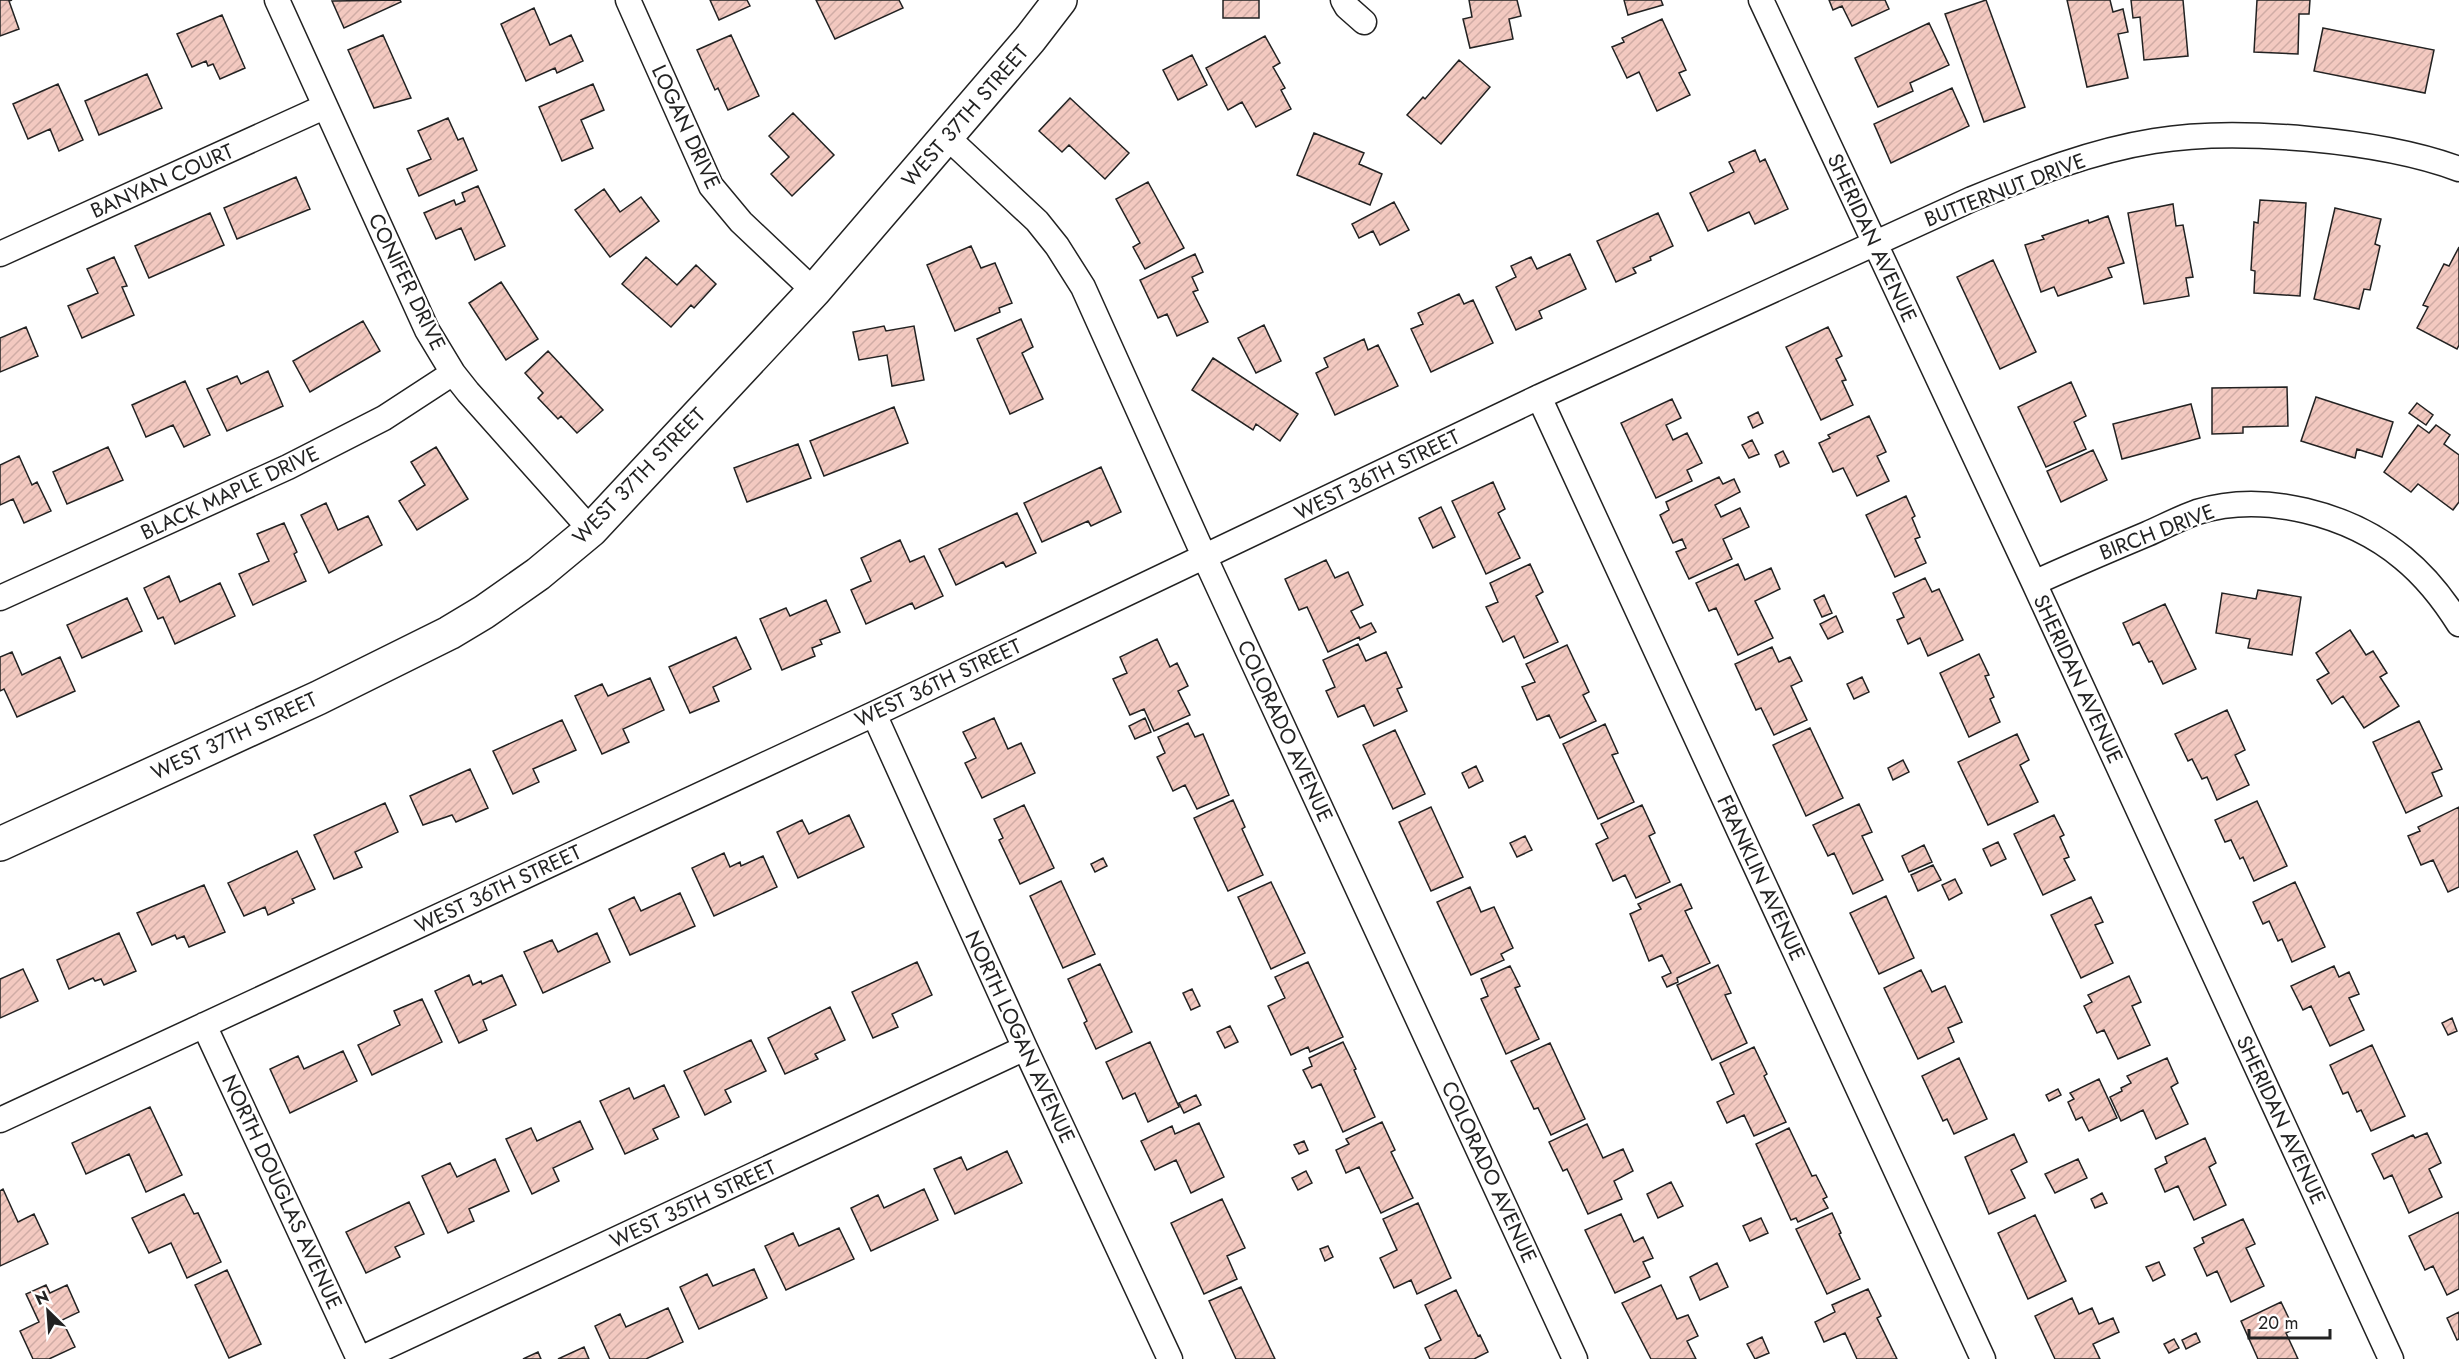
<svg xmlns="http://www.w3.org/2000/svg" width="2459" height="1359" font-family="Jost,sans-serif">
	<defs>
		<pattern id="building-hatch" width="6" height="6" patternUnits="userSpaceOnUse" patternTransform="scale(1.5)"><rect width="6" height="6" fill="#f3c9c0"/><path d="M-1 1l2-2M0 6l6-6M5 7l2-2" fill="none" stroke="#d0aca5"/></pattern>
	</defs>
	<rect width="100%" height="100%" fill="#fff"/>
	<path fill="url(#building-hatch)" stroke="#222" stroke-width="1.5" d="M0 0H12L9 1 19 29 0 36Z
		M400 0 401 2 344 28 332 1Z
		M710 0H747L750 6 719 20Z
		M816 0H899L903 8 835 39Z
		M1223 0H1259V18H1223Z
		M1469 0H1517L1521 16 1509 19 1513 39 1470 48 1463 19 1472 17Z
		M1624 0H1661L1663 5 1628 15Z
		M1829 0H1885L1889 9 1852 26 1842 6 1833 10Z
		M1986 0 2025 107 1984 122 1945 14Z
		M2067 0H2110L2113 12 2123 9 2128 32 2118 34 2128 78 2087 87Z
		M2131 0H2183L2188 56 2144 60 2140 17 2133 18Z
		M2257 0H2310L2309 14H2299L2298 54 2254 52Z
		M534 8 550 45 571 35 583 61 557 73 555 68 526 81 501 24Z
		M222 15 245 68 220 79 213 64 208 66 206 61 192 67 177 34Z
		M1662 19 1686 70 1679 73 1690 95 1657 111 1639 72 1627 78 1612 47 1624 42 1622 38Z
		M1929 23 1949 65 1910 83 1913 91 1878 107 1855 58Z
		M2323 28 2434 50 2425 93 2314 71Z
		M383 35 411 98 374 108 348 50Z
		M731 35 759 96 728 110 718 88 715 90 697 50Z
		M1265 36 1280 63 1273 67 1285 88 1281 90 1291 109 1256 127 1242 102 1228 110 1206 68Z
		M1192 55 1207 85 1178 100 1163 70Z
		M1459 60 1490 87 1441 144 1407 115 1423 97 1425 99Z
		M147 74 162 108 99 135 85 101Z
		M58 84 83 140 59 151 50 129 28 139 13 104Z
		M593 84 604 110 581 120 593 148 562 161 539 107Z
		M1952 88 1969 126 1891 163 1874 124Z
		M1070 98 1129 153 1105 179 1069 145 1062 152 1039 131Z
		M793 113 834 155 792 196 771 174 789 157 769 136Z
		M448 118 458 140 463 138 477 170 419 196 407 169 431 159 418 131Z
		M1314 133 1364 153 1359 164 1382 174 1370 205 1297 175Z
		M1755 150 1760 162 1765 159 1788 209 1755 224 1749 212 1708 231 1690 193 1734 172 1729 162Z
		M296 177 310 209 237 239 224 208Z
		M1148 182 1184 248 1145 269 1133 247 1140 243 1116 199Z
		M478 186 505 246 475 260 461 228 436 239 424 213 454 200 456 205 465 201 462 193Z
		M604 189 620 212 641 197 659 221 610 257 575 210Z
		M2260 200 2306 203 2300 296 2254 293 2255 271 2251 270 2254 222 2258 223Z
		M1394 202 1409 230 1380 245 1373 231 1359 238 1352 224Z
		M2173 204 2176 226 2183 225 2193 277 2186 278 2189 296 2144 304 2128 213Z
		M2335 208 2381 219 2375 244 2380 246 2370 290 2364 289 2359 309 2314 299Z
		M210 213 224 245 149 278 135 246Z
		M1658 213 1673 246 1650 257 1651 260 1633 268 1636 273 1616 282 1597 241Z
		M2108 216 2124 263 2108 268 2112 277 2058 296 2054 287 2041 292 2025 245 2044 239 2042 236 2088 220 2089 223Z
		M971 246 981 268 995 263 1012 303 999 308 1000 312 955 331 927 265Z
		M2459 247V345L2457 349 2417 328 2428 307 2423 305 2444 264 2449 266Z
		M1195 254 1203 272 1192 277 1198 290 1193 292 1208 322 1177 336 1167 314 1158 318 1140 280Z
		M1570 254 1586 289 1539 311 1542 318 1516 330 1496 287 1516 277 1511 266 1531 257 1537 269Z
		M114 257 127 286 122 287 134 315 82 338 68 306 98 293 87 269Z
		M646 257 677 285 696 265 716 284 694 308 691 305 671 327 622 284Z
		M1993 260 2036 352 2000 369 1957 277Z
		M501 282 538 339 506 360 469 303Z
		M1459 294 1464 304 1473 300 1493 343 1431 372 1411 329 1423 324 1418 313Z
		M1021 319 1033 347 1022 353 1043 399 1010 414 977 339Z
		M363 321 380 351 310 392 293 361Z
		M1264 325 1281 361 1256 373 1238 338Z
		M884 326 886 331 914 326 924 380 892 386 887 355 859 360 853 332Z
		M26 327 38 356 0 372V338Z
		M1828 327 1842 356 1836 359 1846 380 1842 381 1853 405 1821 420 1786 347Z
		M1364 339 1368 350 1378 345 1398 386 1335 415 1316 373 1328 367 1324 358Z
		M548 351 603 410 577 433 561 416 558 419 538 398 543 393 525 373Z
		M1213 358 1298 414 1280 441 1256 424 1253 430 1192 390Z
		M268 371 283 406 227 431 207 389 237 376 241 384Z
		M185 381 210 435 184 447 173 425 146 437 132 405Z
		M2071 382 2086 416 2074 422 2086 449 2046 467 2018 407Z
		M2287 387 2288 426 2243 427V433L2212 434V388Z
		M2316 397 2393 422 2382 457 2357 449 2355 458 2301 441Z
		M1672 399 1681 418 1666 425 1673 440 1687 433 1702 463 1687 470 1692 481 1656 498 1621 423Z
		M2417 403 2433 415 2426 425 2409 413Z
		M2191 404 2200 438 2122 459 2113 424Z
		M894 407 908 443 824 476 810 441Z
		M1758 412 1763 423 1753 428 1748 417Z
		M1869 416 1886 452 1877 456 1889 481 1857 496 1843 468 1833 472 1819 443 1830 438 1828 435Z
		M2418 425 2429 433 2436 425 2450 435 2444 444 2459 455V502L2453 510 2418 484 2411 492 2384 472Z
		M1752 440 1759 454 1749 458 1742 445Z
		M798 444 811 478 747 502 734 468Z
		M108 447 123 480 67 504 53 472Z
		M436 447 468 499 417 530 399 501 425 485 411 462Z
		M2093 450 2107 480 2061 502 2047 471Z
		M1783 451 1789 463 1780 467 1775 455Z
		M19 456 32 485 37 482 51 511 24 523 13 499 0 505V465Z
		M1101 467 1121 512 1091 526 1088 521 1042 542 1024 503Z
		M1719 477 1723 484 1734 479 1740 492 1715 505 1721 517 1740 508 1749 527 1723 539 1732 559 1689 579 1676 552 1686 548 1682 539 1673 543 1660 515 1669 510 1666 502Z
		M1493 482 1505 509 1498 513 1520 558 1486 574 1452 501Z
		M1906 496 1915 516 1912 518 1920 537 1915 539 1926 563 1895 577 1866 515Z
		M326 503 338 530 368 516 382 545 329 573 301 515Z
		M1441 507 1455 537 1433 548 1419 518Z
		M1017 513 1036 553 1006 567 1003 562 956 585 939 549Z
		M284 523 297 552 294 554 306 581 253 605 239 574 269 561 257 534Z
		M900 540 910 562 924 556 943 596 915 609 912 603 866 624 851 590 871 581 861 558Z
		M1326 560 1335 578 1348 572 1363 605 1351 611 1360 628 1371 623 1376 632 1360 640 1359 637 1328 652 1307 607 1299 610 1285 579Z
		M1530 564 1543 592 1536 596 1558 642 1524 658 1514 636 1503 642 1486 607 1498 602 1490 583Z
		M1738 564 1745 580 1771 568 1780 589 1755 601 1773 638 1738 655 1716 608 1709 611 1696 583Z
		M169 576 180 602 220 583 235 616 175 644 163 617 158 619 144 588Z
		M1925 578 1932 592 1939 589 1963 640 1928 656 1920 638 1908 644 1897 620 1904 617 1893 593Z
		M2258 590 2301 597 2292 655 2248 648 2250 639 2216 633 2222 593 2256 599Z
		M1824 595 1832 613 1822 617 1814 600Z
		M127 598 142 631 82 658 67 625Z
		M826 600 840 632 820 640 822 644 812 648 815 656 782 670 760 619 786 608 790 616Z
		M2165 604 2196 669 2163 684 2152 661 2149 662 2139 642 2133 645 2123 623Z
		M1836 616 1843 632 1828 639 1820 624Z
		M2350 630 2366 655 2373 651 2387 673 2380 677 2399 706 2364 728 2343 696 2332 704 2317 680 2329 673 2316 653Z
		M736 637 751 669 713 687 719 701 690 713 669 667Z
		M1157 639 1170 667 1177 663 1188 686 1178 691 1190 715 1154 731 1144 709 1130 715 1113 679 1127 673 1120 657Z
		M1358 644 1366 661 1386 652 1402 687 1397 689 1407 711 1374 726 1364 705 1338 717 1326 691 1335 687 1323 660Z
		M1567 645 1589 692 1583 695 1596 721 1560 738 1549 715 1537 720 1522 687 1535 682 1526 664Z
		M1772 647 1779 662 1790 657 1802 681 1791 686 1807 720 1774 735 1761 708 1756 710 1735 664Z
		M12 652 22 675 60 657 75 691 17 717 4 689 0 691V657Z
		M1979 654 1989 675 1985 676 1994 697 1990 699 2000 722 1969 737 1940 673Z
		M1862 677 1869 692 1854 699 1847 684Z
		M650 678 664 710 623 729 629 742 602 754 575 696 602 684 608 696Z
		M2227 710 2245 750 2235 755 2249 785 2217 800 2207 777 2202 779 2192 759 2188 761 2175 734Z
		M994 718 1008 749 1021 743 1035 773 982 798 965 763 976 758 963 732Z
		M1145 718 1151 732 1135 739 1129 726Z
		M562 720 576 750 533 769 539 782 513 794 493 751Z
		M2419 721 2442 769 2432 773 2442 796 2406 813 2373 742Z
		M1188 723 1195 737 1203 734 1229 795 1197 809 1185 785 1173 791 1157 757 1165 753 1158 737Z
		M1605 724 1618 753 1612 755 1634 802 1598 819 1563 744Z
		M1810 728 1843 798 1806 816 1773 745Z
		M1395 730 1425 794 1393 809 1363 745Z
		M2017 734 2029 760 2020 765 2038 802 1988 825 1958 762Z
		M1903 760 1909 772 1893 780 1888 768Z
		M1476 766 1483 781 1469 788 1462 773Z
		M470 769 488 808 456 822 452 815 423 825 410 796Z
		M1233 800 1245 827 1242 829 1263 875 1228 891 1194 818Z
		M2257 801 2287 866 2254 881 2243 857 2240 859 2231 840 2225 842 2215 820Z
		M385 803 398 832 355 852 362 867 334 879 314 835Z
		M1859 804 1872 832 1862 836 1883 880 1853 894 1834 853 1828 856 1813 825Z
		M1024 805 1054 868 1020 884 999 840 1003 838 994 819Z
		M1642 805 1655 833 1649 836 1670 882 1636 898 1625 875 1613 881 1596 844 1608 838 1601 824Z
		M1431 807 1463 877 1431 891 1399 822Z
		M2459 807V887L2448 892 2433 860 2421 865 2408 836 2420 831 2418 827Z
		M849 815 864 847 798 878 777 832 802 820 809 834Z
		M2054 815 2064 835 2060 837 2069 857 2064 859 2075 880 2043 895 2014 834Z
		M1525 836 1532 850 1517 857 1510 843Z
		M1998 842 2006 859 1991 866 1983 849Z
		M1924 845 1932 862 1909 872 1902 856Z
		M297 851 315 889 292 899 294 903 268 915 265 907 244 916 228 883Z
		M724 853 730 867 740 862 741 866 763 856 777 887 714 916 692 868Z
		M1103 858 1107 866 1095 872 1091 864Z
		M1933 865 1941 880 1918 891 1911 875Z
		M1955 879 1962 893 1949 900 1942 885Z
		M1061 881 1095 954 1063 968 1030 896Z
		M1271 882 1305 953 1271 969 1238 897Z
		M2295 882 2325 947 2292 962 2282 939 2278 941 2269 921 2263 924 2253 902Z
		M1681 884 1692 908 1685 911 1710 963 1677 978 1678 982 1667 987 1662 977 1671 973 1662 955 1649 961 1630 914 1641 909 1638 904Z
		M204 885 225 932 189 947 184 936 177 939 175 935 152 945 137 913Z
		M1470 887 1481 912 1494 907 1513 948 1501 954 1504 960 1471 975 1437 902Z
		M680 893 695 926 630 955 609 909 634 897 641 911Z
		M1886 896 1914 958 1879 974 1850 913Z
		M2091 897 2103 922 2095 925 2113 963 2081 978 2051 915Z
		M119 933 136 971 104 985 101 979 95 981 93 978 69 989 57 960Z
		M597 933 610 962 543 993 524 952 552 940 558 952Z
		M917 962 932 995 892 1014 898 1027 873 1038 852 992Z
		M1308 962 1343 1037 1310 1052 1308 1047 1291 1055 1268 1006 1285 998 1275 977Z
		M1100 964 1132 1032 1096 1049 1084 1023 1087 1021 1068 979Z
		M1718 965 1731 993 1725 995 1747 1043 1712 1060 1677 985Z
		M1510 966 1520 986 1515 988 1539 1039 1506 1054 1481 999 1488 996 1481 979Z
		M2334 966 2339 977 2349 972 2359 994 2349 998 2364 1030 2330 1046 2311 1006 2303 1010 2291 986Z
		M23 969 38 1001 0 1018V979Z
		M1921 970 1932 992 1945 986 1962 1022 1948 1028 1954 1042 1918 1059 1884 988Z
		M469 975 473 985 481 981 482 984 502 975 516 1005 483 1020 487 1030 459 1043 435 991Z
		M2129 976 2141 1002 2132 1006 2150 1045 2118 1059 2104 1030 2097 1033 2084 1006 2092 1002 2088 995Z
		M1192 989 1200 1006 1191 1010 1183 993Z
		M422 999 442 1042 372 1075 358 1045 400 1025 394 1011Z
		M830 1007 845 1040 815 1054 818 1059 785 1074 768 1038Z
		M2452 1018 2457 1031 2448 1035 2442 1023Z
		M1230 1026 1238 1042 1225 1048 1217 1032Z
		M751 1040 766 1071 725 1090 731 1102 705 1115 684 1071Z
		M1150 1042 1179 1107 1148 1122 1135 1093 1123 1099 1106 1062Z
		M1343 1042 1356 1069 1354 1070 1375 1117 1343 1132 1321 1084 1312 1088 1303 1070 1312 1066 1309 1058Z
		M1550 1043 1585 1119 1551 1135 1538 1108 1534 1109 1511 1061Z
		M2372 1045 2405 1116 2371 1131 2361 1110 2357 1112 2348 1092 2343 1094 2330 1065Z
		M1754 1047 1767 1074 1764 1076 1786 1122 1754 1136 1744 1115 1727 1123 1717 1102 1734 1094 1720 1063Z
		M343 1051 357 1081 290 1113 270 1069 298 1056 304 1069Z
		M1959 1058 1987 1119 1954 1134 1947 1119 1943 1121 1922 1076Z
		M2167 1058 2178 1083 2171 1087 2188 1124 2156 1139 2143 1110 2121 1121 2110 1097 2122 1091 2121 1088 2131 1083 2127 1076Z
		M2099 1079 2117 1118 2089 1131 2082 1117 2076 1120 2068 1102 2074 1099 2070 1093Z
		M664 1085 679 1117 653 1129 658 1139 625 1154 600 1101 629 1088 634 1099Z
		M2058 1089 2061 1095 2049 1101 2046 1095Z
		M1196 1095 1201 1105 1184 1113 1179 1103Z
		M150 1107 182 1175 146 1192 129 1154 86 1174 72 1143Z
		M580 1121 593 1149 553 1168 559 1181 532 1194 506 1139 531 1128 537 1141Z
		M1382 1122 1395 1150 1391 1152 1413 1198 1381 1213 1359 1167 1346 1173 1336 1150 1349 1144 1346 1139Z
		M1199 1123 1224 1177 1191 1193 1176 1160 1155 1170 1141 1141 1172 1126 1175 1134Z
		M1587 1124 1603 1158 1623 1149 1633 1171 1614 1181 1622 1199 1588 1214 1567 1169 1563 1171 1549 1142Z
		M1789 1128 1812 1176 1816 1175 1827 1197 1823 1199 1828 1208 1798 1222 1796 1218 1791 1220 1756 1144Z
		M2427 1133 2441 1163 2429 1169 2442 1197 2409 1213 2392 1175 2384 1179 2372 1154 2413 1135 2415 1138Z
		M2014 1134 2027 1162 2011 1170 2025 1198 1989 1214 1965 1157Z
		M2205 1138 2216 1163 2209 1167 2226 1205 2194 1220 2178 1186 2165 1192 2155 1169 2167 1163 2165 1157Z
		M1304 1141 1308 1150 1299 1154 1294 1145Z
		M1007 1151 1022 1183 955 1214 934 1169 961 1157 967 1170Z
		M495 1159 509 1191 469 1209 474 1221 448 1233 422 1176 450 1163 457 1177Z
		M2078 1159 2087 1178 2055 1193 2045 1174Z
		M1306 1171 1312 1183 1298 1190 1292 1178Z
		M1671 1182 1683 1206 1658 1218 1647 1194Z
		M3 1189 18 1222 34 1214 48 1244 0 1266V1191Z
		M924 1189 938 1220 871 1251 851 1208 878 1195 884 1208Z
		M2102 1193 2107 1203 2095 1208 2091 1199Z
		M184 1194 194 1214 198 1213 221 1262 187 1278 171 1243 149 1253 132 1218Z
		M1222 1199 1245 1248 1227 1256 1237 1279 1204 1294 1171 1223Z
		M409 1202 424 1234 395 1247 400 1257 366 1273 346 1232Z
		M1418 1203 1451 1278 1417 1294 1411 1280 1394 1288 1380 1258 1397 1250 1383 1219Z
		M2459 1212V1289L2447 1295 2433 1266 2425 1270 2409 1236Z
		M1832 1213 1841 1233 1839 1234 1860 1279 1827 1294 1796 1229Z
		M1621 1214 1634 1242 1643 1237 1653 1258 1643 1262 1650 1277 1615 1293 1585 1230Z
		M2035 1215 2066 1281 2028 1299 1998 1233Z
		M1761 1218 1768 1233 1750 1241 1743 1226Z
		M2243 1219 2255 1244 2246 1248 2264 1286 2231 1302 2217 1271 2207 1276 2194 1248 2204 1243 2202 1238Z
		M839 1228 854 1259 786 1290 765 1246 793 1233 799 1246Z
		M1328 1246 1333 1257 1325 1261 1320 1249Z
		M2159 1262 2165 1275 2153 1281 2146 1267Z
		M1717 1263 1728 1287 1700 1300 1690 1277Z
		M754 1269 767 1298 699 1329 680 1287 707 1274 713 1286Z
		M227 1270 261 1344 229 1358 195 1285Z
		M46 1285 50 1293 67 1285 79 1312 62 1320 75 1347 49 1359H33L20 1331 39 1322 26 1294Z
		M1661 1285 1677 1319 1688 1315 1698 1336 1687 1341 1696 1359H1651L1622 1303Z
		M1241 1287 1275 1359H1236L1209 1301Z
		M1868 1289 1881 1316 1877 1318 1897 1359H1857L1845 1333 1824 1342 1815 1322 1835 1312 1832 1305Z
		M1456 1290 1478 1336 1480 1335 1488 1352 1474 1359H1430L1425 1348 1441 1340 1425 1305Z
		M2072 1298 2079 1314 2092 1308 2099 1324 2113 1318 2119 1332 2093 1344 2100 1359H2055L2035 1316Z
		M2281 1302 2294 1329 2286 1333 2298 1359H2258L2241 1321Z
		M668 1308 683 1342 646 1359H610L595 1326 620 1314 626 1327Z
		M2459 1312V1339L2457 1340 2447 1318Z
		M2196 1333 2200 1342 2186 1349 2182 1340Z
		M1762 1337 1769 1353 1755 1359 1747 1344Z
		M2174 1339 2179 1348 2169 1353 2164 1344Z
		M584 1347 589 1359H558Z
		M538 1352 541 1359H523Z"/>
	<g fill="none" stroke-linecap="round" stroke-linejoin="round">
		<g stroke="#222" stroke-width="27">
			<path id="street" d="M277 0 427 330 453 373 468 392 591 530
				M628 0 711 186 741 222 814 291
				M1343 0 1347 7 1364 22
				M1761 0 2034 583 2391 1359
				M947 137 1037 221 1057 246 1083 287 1205 558 1575 1359
				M0 254 324 107
				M1539 397 1983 1359
				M2034 583C2071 566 2109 550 2147 534 2163 527 2180 518 2197 512 2264 491 2350 514 2403 558 2425 576 2444 600 2459 624
				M0 598 288 467 384 418 453 373
				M874 714 1025 1048 1170 1359
				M204 1025 359 1359
				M0 1120 874 714 1539 397 1972 199C2031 175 2091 151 2154 141 2236 127 2381 140 2459 169
				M360 1359 1025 1048"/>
		</g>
		<g stroke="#222" stroke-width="36">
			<path id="secondary" d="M0 844 318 698 449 633 484 612 538 574 591 530 814 291 1030 39 1060 0"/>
		</g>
		<use href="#street" stroke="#fff" stroke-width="24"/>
		<use href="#secondary" stroke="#fff" stroke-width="33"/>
	</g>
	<g text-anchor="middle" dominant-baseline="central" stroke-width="4.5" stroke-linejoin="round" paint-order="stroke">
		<g font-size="21" fill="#222" stroke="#fff">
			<text transform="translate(965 116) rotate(-49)">WEST 37TH STREET</text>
			<text transform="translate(686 127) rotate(65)">LOGAN DRIVE</text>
			<text transform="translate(162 181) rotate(-24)">BANYAN COURT</text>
			<text transform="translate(2005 190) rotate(-21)">BUTTERNUT DRIVE</text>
			<text transform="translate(1872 238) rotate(65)">SHERIDAN AVENUE</text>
			<text transform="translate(407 282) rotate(64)">CONIFER DRIVE</text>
			<text transform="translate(1377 475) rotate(-26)">WEST 36TH STREET</text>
			<text transform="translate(639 476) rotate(-46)">WEST 37TH STREET</text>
			<text transform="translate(230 493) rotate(-25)">BLACK MAPLE DRIVE</text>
			<text transform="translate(2157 532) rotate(-21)">BIRCH DRIVE</text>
			<text transform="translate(2078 679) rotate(65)">SHERIDAN AVENUE</text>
			<text transform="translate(938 683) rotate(-25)">WEST 36TH STREET</text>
			<text transform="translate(1285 731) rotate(65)">COLORADO AVENUE</text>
			<text transform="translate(234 736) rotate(-25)">WEST 37TH STREET</text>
			<text transform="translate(1761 878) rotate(65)">FRANKLIN AVENUE</text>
			<text transform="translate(498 889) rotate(-25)">WEST 36TH STREET</text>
			<text transform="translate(1020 1037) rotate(65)">NORTH LOGAN AVENUE</text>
			<text transform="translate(2281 1120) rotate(65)">SHERIDAN AVENUE</text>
			<text transform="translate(1489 1172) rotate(65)">COLORADO AVENUE</text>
			<text transform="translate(282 1192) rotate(65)">NORTH DOUGLAS AVENUE</text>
			<text transform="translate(693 1204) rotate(-25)">WEST 35TH STREET</text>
		</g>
	</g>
	<g transform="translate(48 1311) rotate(335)" stroke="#ffffff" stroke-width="4.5" paint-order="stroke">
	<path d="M0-4.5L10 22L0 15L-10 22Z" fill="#222222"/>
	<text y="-9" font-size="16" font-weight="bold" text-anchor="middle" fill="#222222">N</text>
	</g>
	<path d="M2249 1329v9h81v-9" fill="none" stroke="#222222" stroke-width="3"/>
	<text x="2258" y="1329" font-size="18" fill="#222222" stroke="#ffffff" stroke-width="4.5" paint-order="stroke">20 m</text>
</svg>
